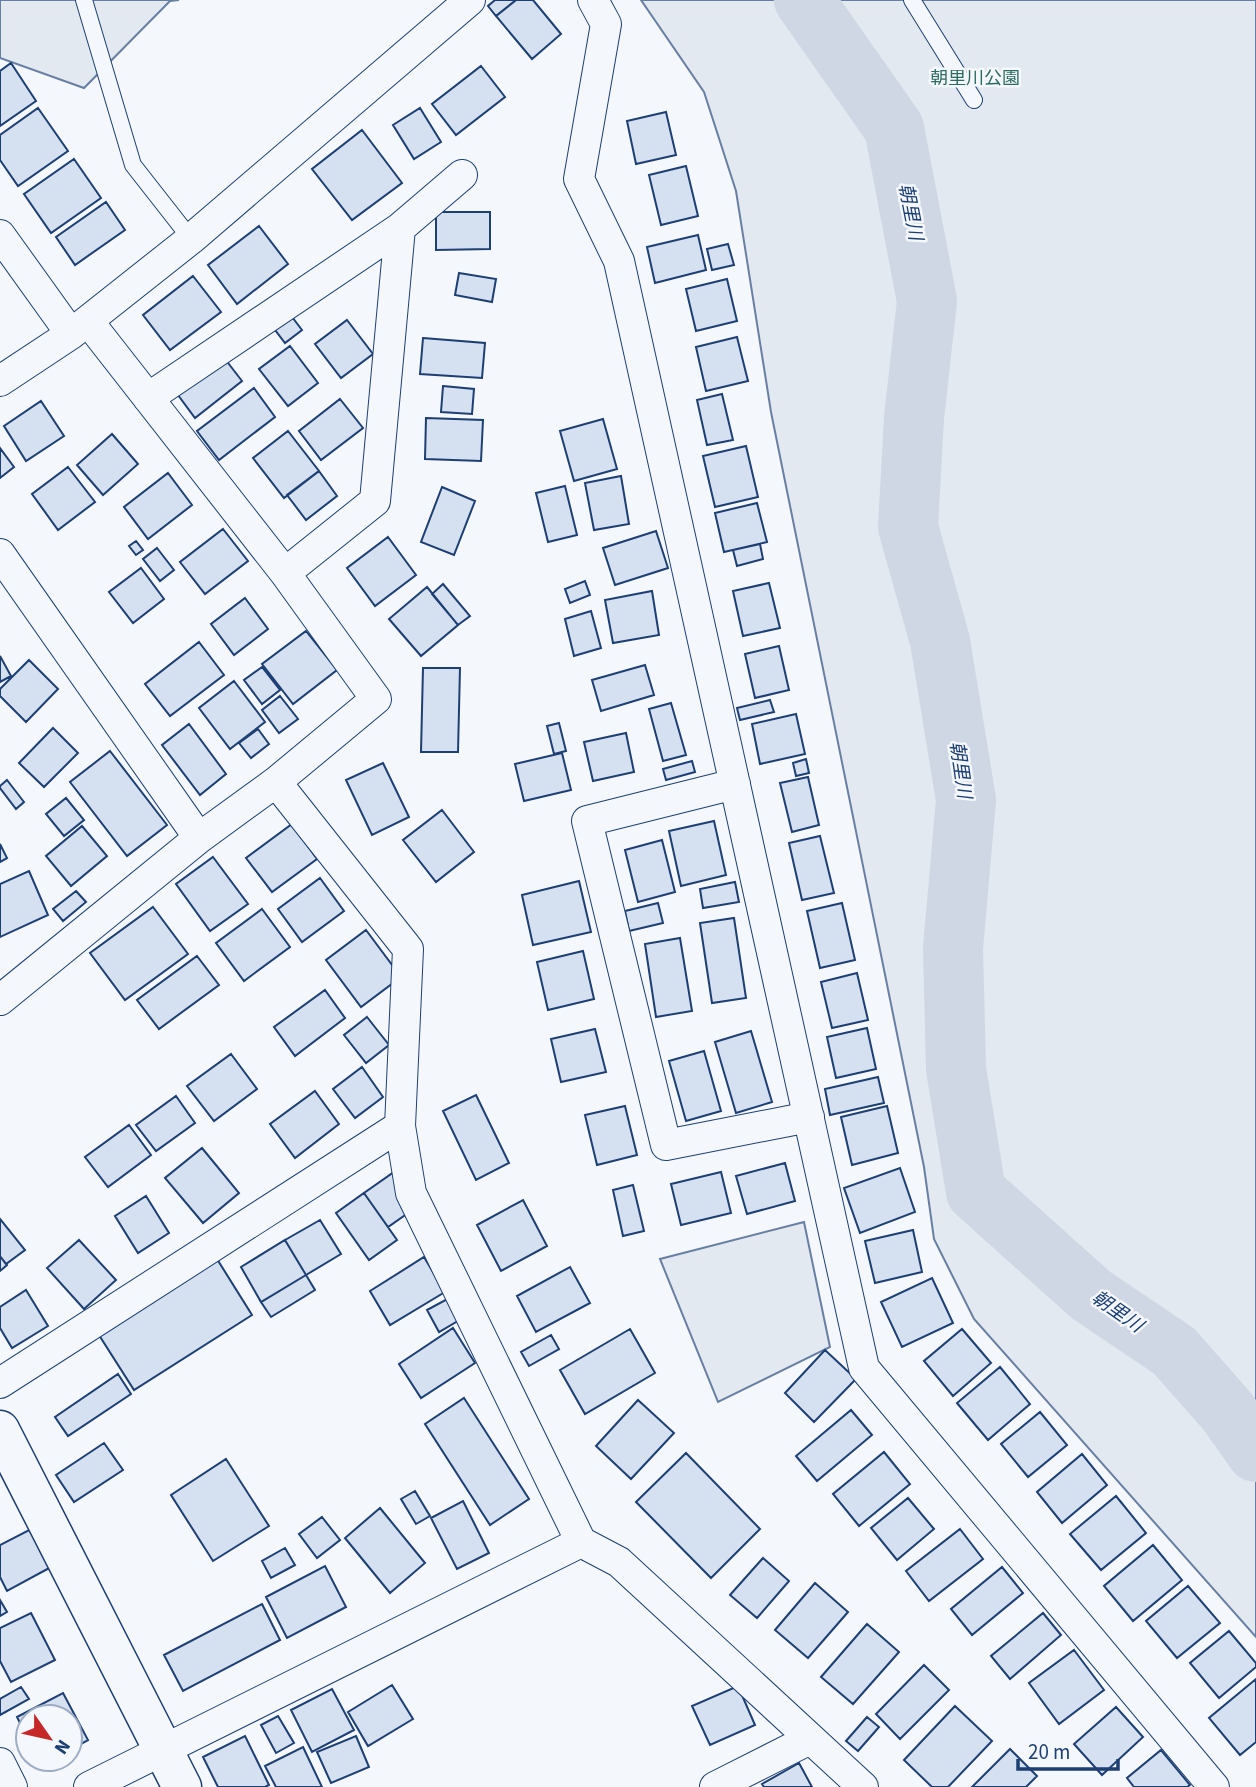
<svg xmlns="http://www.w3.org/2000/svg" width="1256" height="1787" font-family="'Source Sans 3','Noto Sans JP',sans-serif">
	<rect width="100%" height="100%" fill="#f4f7fb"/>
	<path fill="#e3e9f0" stroke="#687fa3" stroke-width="2" d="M0 0H179L170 1 84 88 0 58Z
		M641 0H1256V1637L974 1319 934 1239 924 1167 771 412 736 191 704 92Z
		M804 1222 830 1347 718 1402 660 1259Z"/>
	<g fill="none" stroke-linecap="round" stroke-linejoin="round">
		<path stroke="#cfd7e4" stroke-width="60" d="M804 0 894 128 927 301 914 418 908 527 940 641 966 800 953 948 956 1069 976 1192 1091 1295 1174 1351 1227 1411 1256 1452"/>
	</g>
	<path fill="#d5e0f0" stroke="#1d3f73" stroke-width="2" d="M495 0H514L515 1 496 16 488 6Z
		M533 0 561 34 532 59 496 16 516 0Z
		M11 63 36 101 0 126V71Z
		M481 66 505 97 456 135 432 104Z
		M38 108 68 151 18 186 0 160V135Z
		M420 108 441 142 414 159 393 125Z
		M666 112 676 155 636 164 627 121Z
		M362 130 402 183 352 220 312 169Z
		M74 159 101 198 51 233 24 194Z
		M686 166 698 216 661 225 649 175Z
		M106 202 125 230 75 265 56 237Z
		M436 212H490V249L436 250Z
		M259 226 288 264 237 304 208 265Z
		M698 235 706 270 655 283 647 247Z
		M728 244 734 265 712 270 707 249Z
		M459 273 496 279 492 302 455 295Z
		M193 276 221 312 170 350 143 315Z
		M727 279 737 321 696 331 686 289Z
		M286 309 302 330 285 343 269 322Z
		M347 320 373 354 341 378 315 344Z
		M737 337 748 381 706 391 696 347Z
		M423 338 485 343 482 378 420 374Z
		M290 346 318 383 288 406 259 369Z
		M225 359 242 381 195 418 178 395Z
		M443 386 474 389 472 414 441 412Z
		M254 388 275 417 219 460 197 431Z
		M722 394 733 440 707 445 697 400Z
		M340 399 363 428 321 460 299 431Z
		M41 401 64 436 26 461 4 426Z
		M426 418 483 420 481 461 425 459Z
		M603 419 617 469 574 481 560 431Z
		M288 431 319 471 284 498 253 458Z
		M112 434 138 464 103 495 77 465Z
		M746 446 758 497 715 507 703 456Z
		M0 448 14 467 0 478Z
		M68 467 95 502 58 530 32 494Z
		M319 471 337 496 306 520 287 495Z
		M168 473 192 505 148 539 124 507Z
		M621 476 629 524 594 530 585 483Z
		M565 486 577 535 548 542 536 493Z
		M442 487 475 501 454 555 421 542Z
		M757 503 767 542 724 552 715 513Z
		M223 529 248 561 205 594 180 562Z
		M656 531 668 568 615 585 603 548Z
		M388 537 416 575 375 606 347 568Z
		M136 541 143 550 136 555 129 546Z
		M760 544 763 559 737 566 733 550Z
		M157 548 174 570 160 581 143 559Z
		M141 568 164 599 133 623 109 592Z
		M585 581 590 595 570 603 565 589Z
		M769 583 780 628 743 636 733 591Z
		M443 584 470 616 458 625 432 594Z
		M427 587 458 625 421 656 389 619Z
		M652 591 659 635 613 643 605 600Z
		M245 598 268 629 234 655 211 624Z
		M591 611 601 648 574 656 565 619Z
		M306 631 337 670 293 704 262 664Z
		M199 642 224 675 170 716 145 684Z
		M779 646 789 690 755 698 745 654Z
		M0 656 11 676 0 682Z
		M29 660 58 689 26 722 0 696V689Z
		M645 665 654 695 601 711 592 680Z
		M262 667 280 690 262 704 244 680Z
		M423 668H460L458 752H421Z
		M234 681 265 722 230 749 199 708Z
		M280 696 298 719 279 733 262 710Z
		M770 700 774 712 740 720 737 708Z
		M671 703 686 755 663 761 649 709Z
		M796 714 805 754 760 764 752 724Z
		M559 723 566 751 554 754 547 726Z
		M189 724 226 774 200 795 162 745Z
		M53 728 78 753 44 787 19 763Z
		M258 729 269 744 251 758 239 743Z
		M626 733 634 772 593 781 584 742Z
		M110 751 167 825 127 856 70 782Z
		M562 753 571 790 524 801 515 764Z
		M806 759 809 773 796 776 793 763Z
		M692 761 695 772 666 780 663 769Z
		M383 763 409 817 372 835 346 780Z
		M808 777 819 825 792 832 780 783Z
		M7 780 24 802 16 809 0 788V786Z
		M66 798 84 820 64 836 46 814Z
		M442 810 474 852 436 882 403 840Z
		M714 821 726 875 681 886 669 831Z
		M292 824 317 859 272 892 246 858Z
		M82 826 107 856 71 886 46 856Z
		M820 836 834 893 802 900 789 843Z
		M662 840 675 892 638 902 625 850Z
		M0 844 7 858 0 862Z
		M213 857 248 904 210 931 176 884Z
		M29 871 48 915 0 937V884Z
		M320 878 344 911 302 942 278 909Z
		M579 881 591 932 533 945 522 895Z
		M735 882 739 902 703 908 700 889Z
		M76 891 86 902 63 921 53 909Z
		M658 903 663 923 629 931 625 911Z
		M842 903 855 960 820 968 807 911Z
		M153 907 188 954 125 1000 90 953Z
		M262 909 290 947 244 981 216 943Z
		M734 918 746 998 712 1003 700 923Z
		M366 930 401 977 361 1007 326 960Z
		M680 938 692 1011 656 1017 645 944Z
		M583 951 594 999 548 1010 537 962Z
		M197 956 219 985 159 1029 137 1000Z
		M857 973 868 1020 832 1028 821 982Z
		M325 990 345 1018 295 1056 274 1027Z
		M367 1017 389 1045 366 1063 344 1035Z
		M867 1028 876 1069 836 1078 827 1037Z
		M595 1029 606 1072 561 1082 551 1039Z
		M751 1031 772 1102 736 1113 715 1042Z
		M704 1051 721 1111 686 1121 669 1061Z
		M231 1054 257 1089 214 1121 187 1086Z
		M362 1067 383 1097 355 1118 333 1089Z
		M878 1077 884 1103 830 1115 825 1089Z
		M315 1091 339 1124 295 1158 270 1124Z
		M476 1095 509 1163 476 1180 443 1111Z
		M176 1096 195 1123 156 1151 136 1125Z
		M625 1106 637 1155 597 1165 585 1115Z
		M887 1106 898 1153 852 1165 841 1117Z
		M129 1125 151 1155 108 1187 85 1157Z
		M202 1148 239 1193 203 1223 165 1178Z
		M785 1163 795 1201 747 1214 736 1176Z
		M900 1168 915 1212 860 1233 844 1188Z
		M394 1172 418 1206 388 1227 364 1193Z
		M721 1172 731 1213 681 1225 671 1184Z
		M633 1185 644 1231 623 1236 613 1190Z
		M364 1193 397 1240 369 1260 336 1213Z
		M146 1196 169 1233 138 1253 115 1216Z
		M523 1200 547 1246 501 1271 477 1225Z
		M0 1219 25 1250 6 1264 0 1256Z
		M320 1220 341 1254 306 1275 285 1240Z
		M913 1230 922 1272 875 1283 865 1241Z
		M79 1240 116 1280 84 1309 47 1268Z
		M285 1240 306 1275 261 1302 241 1267Z
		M0 1256 7 1265 0 1271Z
		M424 1257 445 1292 390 1325 370 1291Z
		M217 1259 252 1315 134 1390 99 1335Z
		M570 1267 590 1303 536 1332 517 1296Z
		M306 1275 315 1290 271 1317 261 1302Z
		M932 1278 953 1323 902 1347 881 1302Z
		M26 1290 48 1326 12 1348 0 1328V1307Z
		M451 1297 463 1318 439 1332 427 1310Z
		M453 1328 475 1363 421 1398 399 1364Z
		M630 1329 655 1373 585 1414 560 1370Z
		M962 1329 991 1363 953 1396 924 1361Z
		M551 1335 559 1349 529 1366 521 1352Z
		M825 1350 856 1379 814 1422 785 1393Z
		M1000 1367 1030 1404 988 1440 957 1403Z
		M118 1374 131 1394 68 1436 55 1417Z
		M464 1398 529 1499 490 1525 425 1424Z
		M638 1400 674 1433 631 1479 596 1446Z
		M851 1410 872 1435 817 1481 796 1456Z
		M1040 1412 1067 1445 1028 1477 1001 1444Z
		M104 1443 123 1470 74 1502 56 1475Z
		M884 1452 910 1484 859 1526 833 1494Z
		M686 1453 760 1529 711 1578 636 1502Z
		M1082 1454 1107 1485 1062 1523 1037 1492Z
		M226 1459 269 1526 213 1561 171 1495Z
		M415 1491 430 1516 416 1524 401 1499Z
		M1116 1496 1146 1533 1101 1570 1070 1534Z
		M908 1498 934 1529 897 1560 871 1528Z
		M463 1501 489 1553 457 1569 431 1518Z
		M380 1508 425 1563 390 1593 345 1538Z
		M322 1517 340 1540 317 1558 299 1534Z
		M33 1528 53 1566 7 1591 0 1577V1545Z
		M960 1529 983 1559 929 1601 906 1571Z
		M1153 1545 1182 1580 1133 1621 1104 1586Z
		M285 1548 295 1565 271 1578 262 1561Z
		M763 1558 789 1581 757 1618 730 1595Z
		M325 1566 346 1607 287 1638 266 1597Z
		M1002 1567 1023 1593 972 1635 951 1609Z
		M815 1583 848 1612 808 1658 775 1630Z
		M1188 1586 1220 1623 1177 1658 1146 1621Z
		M0 1600 7 1612 0 1616Z
		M262 1604 280 1640 183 1691 164 1655Z
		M31 1613 55 1660 11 1682 0 1661V1628Z
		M1043 1613 1061 1635 1010 1679 991 1656Z
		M867 1624 899 1652 853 1704 821 1677Z
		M1229 1631 1256 1663V1667L1219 1698 1190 1663Z
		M1074 1650 1104 1690 1059 1724 1029 1683Z
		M924 1665 949 1690 900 1739 876 1714Z
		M1256 1679V1742L1240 1755 1209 1718Z
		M392 1685 413 1719 368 1746 348 1712Z
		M738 1686 755 1725 710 1745 692 1706Z
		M21 1687 29 1699 0 1715V1699Z
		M332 1689 354 1730 312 1752 291 1710Z
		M63 1693 88 1740 70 1750V1717H28V1739L17 1717Z
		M955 1706 992 1741 948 1787H932L904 1760Z
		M1116 1707 1143 1737 1102 1775 1074 1744Z
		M278 1716 294 1743 276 1753 261 1725Z
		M867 1717 879 1727 858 1751 846 1741Z
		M245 1736 269 1785 265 1787H218L203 1757Z
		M356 1736 369 1767 331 1783 317 1752Z
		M303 1747 322 1787H276L265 1766Z
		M1010 1749 1037 1776 1026 1787H972Z
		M1161 1750 1190 1785 1187 1787H1134L1127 1778Z
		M799 1763 812 1787H764L762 1784Z"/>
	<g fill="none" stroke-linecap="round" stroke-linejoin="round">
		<g stroke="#1d3f73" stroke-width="18">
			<path id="lane" d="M84 0 133 165 191 239
				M912 0 974 100"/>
		</g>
		<g stroke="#1d3f73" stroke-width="32">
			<path id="street" d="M593 0 606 24 579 179 619 261 864 1368 1214 1787
				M0 235 71 334
				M0 381 71 334 191 239 470 0
				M148 398 400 228 462 175
				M0 554 199 838
				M285 573 375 501 400 228
				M276 782 408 949 400 1126 411 1193 581 1542 619 1562 863 1787
				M735 784 587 821 666 1145 809 1117
				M0 1000 199 838 276 782 376 699 285 573 88 321
				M0 1383 400 1126
				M0 1763 12 1787
				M89 1787 581 1542
				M715 1787 810 1739"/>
		</g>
		<g stroke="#1d3f73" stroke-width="41">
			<path id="secondary" d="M0 1430 182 1787"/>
		</g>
		<use href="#lane" stroke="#f4f7fb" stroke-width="16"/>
		<use href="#street" stroke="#f4f7fb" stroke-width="30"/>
		<use href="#secondary" stroke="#f4f7fb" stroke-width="38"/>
	</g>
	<g text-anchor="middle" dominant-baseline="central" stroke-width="5" stroke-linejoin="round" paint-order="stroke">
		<g font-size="18" fill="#2c6c60" stroke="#f4f7fb">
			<text x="975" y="78">朝里川公園</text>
		</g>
		<g font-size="19" font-style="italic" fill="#1d3f73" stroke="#f4f7fb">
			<text transform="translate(910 212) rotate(79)">朝里川</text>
			<text transform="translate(960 770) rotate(82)">朝里川</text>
			<text transform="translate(1117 1312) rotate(35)">朝里川</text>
		</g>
	</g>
	<g transform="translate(49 1738) rotate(124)"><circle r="33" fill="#f4f7fb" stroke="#9eadc5" stroke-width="2"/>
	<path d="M0-5L12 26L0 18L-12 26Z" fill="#c62828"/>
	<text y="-10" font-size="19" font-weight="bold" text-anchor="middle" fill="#1d3f73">N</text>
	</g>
	<path d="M1018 1759v10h100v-10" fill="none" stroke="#1d3f73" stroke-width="3.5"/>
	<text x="1028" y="1759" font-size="21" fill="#1d3f73" stroke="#f4f7fb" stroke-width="5" paint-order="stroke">20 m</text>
</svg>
